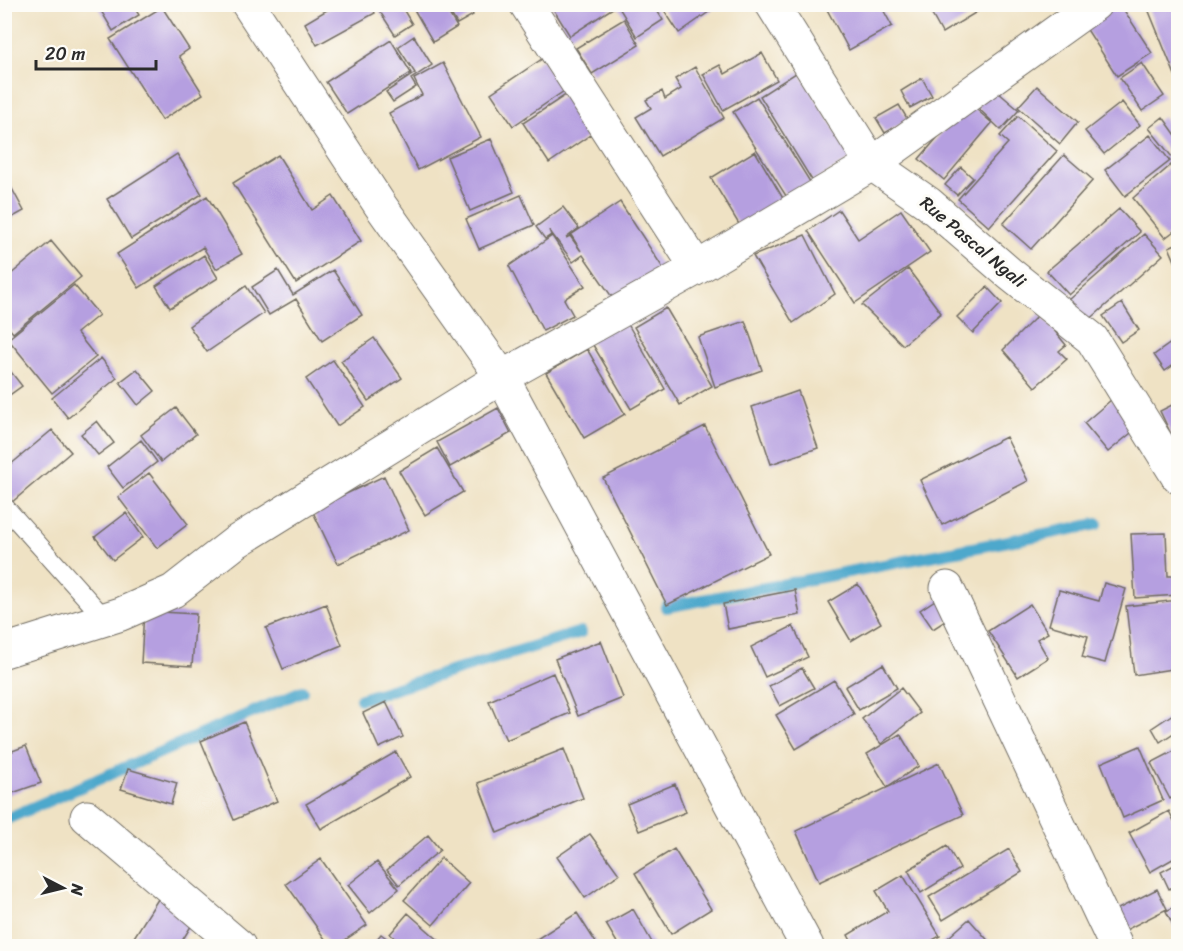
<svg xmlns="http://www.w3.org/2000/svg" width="1183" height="951" font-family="Sriracha,sans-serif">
	<rect width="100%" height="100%" fill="#fdfcf7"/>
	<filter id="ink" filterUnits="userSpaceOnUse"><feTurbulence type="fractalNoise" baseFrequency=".0167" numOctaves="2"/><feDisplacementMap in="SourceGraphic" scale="12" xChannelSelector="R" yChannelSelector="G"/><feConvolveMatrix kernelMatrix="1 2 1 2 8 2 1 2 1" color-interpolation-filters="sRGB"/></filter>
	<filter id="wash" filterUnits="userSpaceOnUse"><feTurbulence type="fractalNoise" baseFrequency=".008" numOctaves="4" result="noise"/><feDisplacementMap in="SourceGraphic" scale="24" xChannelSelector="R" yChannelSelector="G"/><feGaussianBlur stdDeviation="1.35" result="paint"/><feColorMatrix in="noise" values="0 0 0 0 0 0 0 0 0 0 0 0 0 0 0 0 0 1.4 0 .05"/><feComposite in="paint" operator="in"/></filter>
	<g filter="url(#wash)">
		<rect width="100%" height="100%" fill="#efe2c4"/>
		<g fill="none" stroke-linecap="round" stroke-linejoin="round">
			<path stroke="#4ea8cc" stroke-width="12" d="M666 607 1097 524
				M361 699 581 632
				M4 820 302 691"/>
		</g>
		<g id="blocks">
			<path fill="#b59fe0" d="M97 4H132L139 15 113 31Z
				M337 4H370L375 13 317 45 305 23Z
				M375 4H400L412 24 395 35Z
				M414 4H443L457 27 433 42 412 6Z
				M445 4H467L473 15 457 24Z
				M550 4H619L570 36Z
				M621 4H653L663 20 637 37 618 6Z
				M660 4H720L679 33Z
				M824 4H880L892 26 849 50Z
				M926 4H990L942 33Z
				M1113 4H1120L1152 53 1117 76 1084 25Z
				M1146 4H1178V73L1175 75Z
				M162 7 189 49 179 56 203 94 162 120 110 39Z
				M624 19 639 45 592 74 576 48Z
				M414 36 432 65 411 79 416 87 393 102 386 92 415 73 398 47Z
				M391 40 411 73 347 114 326 82Z
				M762 53 777 80 723 110 703 74 720 65 725 74Z
				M542 59 564 91 513 126 491 93Z
				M443 63 481 137 418 170 389 113 422 95 414 79Z
				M1142 63 1164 96 1142 111 1120 78Z
				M695 67 724 118 660 156 636 117 651 108 646 100 662 91 665 99 681 89 675 79Z
				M799 71 852 158 813 182 760 96Z
				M922 78 932 96 910 108 901 91Z
				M1037 86 1078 122 1060 144 1018 107Z
				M992 87 1019 110 1001 130 976 106Z
				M567 94 593 133 549 163 523 123Z
				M757 97 812 185 788 199 733 112Z
				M968 102 992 123 944 180 919 159Z
				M1122 102 1140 125 1104 154 1085 131Z
				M899 105 908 120 885 133 876 118Z
				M1018 116 1057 151 989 227 958 199 1008 143 1000 136Z
				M1163 117 1178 138V152L1172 157 1149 128Z
				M1150 135 1170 161 1125 196 1105 170Z
				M491 139 514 192 470 211 447 157Z
				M755 151 784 200 740 226 711 178Z
				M177 154 202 194 131 239 107 199Z
				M278 155 312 210 333 196 361 241 296 283 233 183Z
				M1064 155 1093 180 1031 249 1003 224Z
				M1178 159V228L1165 238 1133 198Z
				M961 167 973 178 957 195 945 185Z
				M4 174 24 211 4 222Z
				M521 195 534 225 479 249 466 219Z
				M207 196 242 254 216 269 203 247 139 288 117 254Z
				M620 202 663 268 614 300 583 255 573 262 549 230 551 235 545 239 536 227 563 207 579 228 566 238 570 236 581 251 571 235Z
				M1119 209 1140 232 1069 295 1047 271Z
				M839 210 858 239 901 210 930 252 855 303 808 231Z
				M1144 234 1163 255 1087 322 1069 300Z
				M805 235 835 294 793 323 753 256Z
				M552 236 585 286 564 299 573 315 543 331 509 266Z
				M51 241 81 277 13 333 4 322V280Z
				M1178 243V268L1169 247Z
				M204 255 218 278 170 308 156 286Z
				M908 269 941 313 903 345 862 305Z
				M278 270 293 295 333 270 362 315 322 341 296 299 269 315 252 287Z
				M74 285 99 315 77 333 96 357 52 393 8 339Z
				M246 286 264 313 207 352 189 326Z
				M987 287 1002 303 973 333 957 317Z
				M1122 303 1139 330 1121 342 1103 316Z
				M666 308 712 386 680 405 634 327Z
				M1040 313 1066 345 1059 351 1067 359 1035 387 1003 350Z
				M625 319 665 389 631 409 590 340Z
				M745 321 762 370 715 387 698 337Z
				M374 338 402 378 368 401 341 361Z
				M1178 338V362L1165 371 1154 355Z
				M587 349 625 414 584 438 546 373Z
				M101 358 117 378 68 418 52 398Z
				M333 360 365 407 337 426 306 379Z
				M4 363 22 386 4 399Z
				M137 369 155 391 138 405 120 382Z
				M798 391 818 448 771 464 752 407Z
				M1118 394 1142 424 1108 452 1084 423Z
				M1178 402V449L1160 411Z
				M176 408 196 434 161 462 141 435Z
				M498 408 511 433 450 467 437 442Z
				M97 421 114 443 98 455 81 434Z
				M705 426 769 554 667 605 603 478Z
				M52 430 71 452 11 503 4 496V470Z
				M1006 437 1028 481 942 525 920 480Z
				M141 440 157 462 123 488 107 467Z
				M437 448 463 492 425 515 399 471Z
				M149 473 188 524 157 548 118 497Z
				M384 476 409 530 338 564 312 510Z
				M126 513 143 537 113 560 95 537Z
				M1166 533 1168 576H1178V595L1135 598 1131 534Z
				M1104 583 1126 589 1105 663 1082 657 1088 636 1049 625 1059 590 1099 601Z
				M858 584 881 623 851 641 828 602Z
				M795 590 800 615 728 629 723 604Z
				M941 596 953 616 933 629 920 610Z
				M1178 600V668L1134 675 1126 606Z
				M326 604 342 645 283 669 266 628Z
				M1030 604 1048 633 1037 639 1048 658 1018 677 988 631Z
				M144 611 196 614 192 666 141 663Z
				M793 626 808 657 765 677 751 647Z
				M601 641 623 698 578 716 555 659Z
				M883 664 897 688 859 710 845 687Z
				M802 668 814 688 780 706 769 686Z
				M553 673 570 713 506 740 489 701Z
				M834 680 854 714 796 749 776 715Z
				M901 688 920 713 881 744 862 719Z
				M386 702 403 737 379 748 363 713Z
				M1173 714 1178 724V730L1160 742 1152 728Z
				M244 722 277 801 234 820 201 741Z
				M900 734 919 766 887 787 867 754Z
				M26 746 41 783 4 796V754Z
				M1140 746 1163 800 1123 818 1101 763Z
				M564 749 583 798 497 833 478 783Z
				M1178 749V794L1170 799 1151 763Z
				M396 752 410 777 321 829 306 804Z
				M939 763 963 815 819 882 796 831Z
				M128 769 177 783 171 804 121 789Z
				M675 784 686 812 639 831 627 804Z
				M1169 811 1178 829V856L1150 872 1129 833Z
				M590 834 619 874 585 898 557 857Z
				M428 835 440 850 399 885 387 870Z
				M947 846 960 869 921 893 908 870Z
				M674 849 711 909 671 934 635 873Z
				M1009 849 1022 872 943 920 929 897Z
				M441 858 469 883 433 925 404 900Z
				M321 859 367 925 336 946H330L286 884Z
				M377 862 399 889 370 913 348 885Z
				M1178 863V884L1169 889 1161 872Z
				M903 875 940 936 922 946H854L848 935 888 911 876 891Z
				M1157 889 1167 909 1118 934 1108 914Z
				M160 896 196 918 179 946H138L131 942Z
				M1178 905V935L1166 911Z
				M633 909 654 946H619L606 924Z
				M408 913 443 944 440 946H404L390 934Z
				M577 913 598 946H526Z
				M969 919 993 946H941L940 945Z
				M381 934 397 946H371Z"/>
		</g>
	</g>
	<g filter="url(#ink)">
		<use href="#blocks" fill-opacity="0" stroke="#706b61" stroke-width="1.5"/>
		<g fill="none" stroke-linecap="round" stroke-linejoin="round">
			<g stroke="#706b61" stroke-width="20">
				<path id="lane" d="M4 506 105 619"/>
			</g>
			<g stroke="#706b61" stroke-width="35">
				<path id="street" d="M248 4 380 205 502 377 807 946
					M526 4 697 268
					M772 4 872 164 928 203 1010 274 1092 339 1178 477
					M947 588 1116 946
					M4 651 121 614 173 591 236 542 502 377 697 268 872 164 1095 4
					M87 817 239 946"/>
			</g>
			<use href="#lane" stroke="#fff" stroke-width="18"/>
			<use href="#street" stroke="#fff" stroke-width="33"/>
		</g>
	</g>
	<g text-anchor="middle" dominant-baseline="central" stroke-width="6" stroke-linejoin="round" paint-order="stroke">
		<g font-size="18" fill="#2b2b2b" stroke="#fdfcf7">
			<text transform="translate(973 242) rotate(40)">Rue Pascal Ngali</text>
		</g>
	</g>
	<rect width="1183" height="951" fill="none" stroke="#fdfcf7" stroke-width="24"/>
	<g transform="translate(63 888) rotate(97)" stroke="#fdfcf7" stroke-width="4.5" paint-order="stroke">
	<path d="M0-4.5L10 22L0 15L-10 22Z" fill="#2b2b2b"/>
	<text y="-9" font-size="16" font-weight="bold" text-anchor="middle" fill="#2b2b2b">N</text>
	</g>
	<path d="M36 60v9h120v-9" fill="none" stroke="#2b2b2b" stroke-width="3"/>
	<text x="45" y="60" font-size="18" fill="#2b2b2b" stroke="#fdfcf7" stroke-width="4.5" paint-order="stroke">20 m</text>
</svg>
